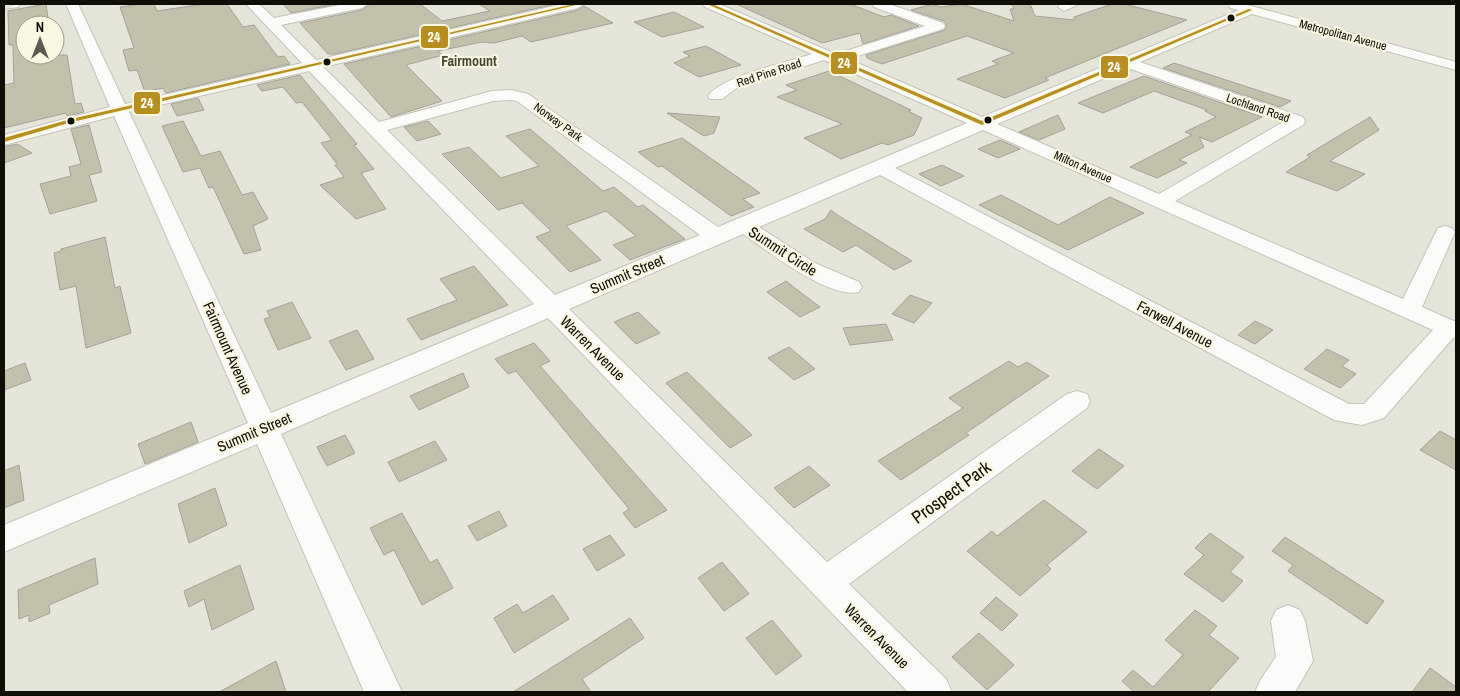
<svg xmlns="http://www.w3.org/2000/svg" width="1460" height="696" font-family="'Archivo Narrow',sans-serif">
	<rect width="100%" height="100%" fill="#e6e5da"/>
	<path fill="#c3c1ac" stroke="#a2a199" d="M46 4 49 25H25V55H67L75 104 81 103 84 112 67 116 66 113 4 128V85L14 83 13 45H9L8 11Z
		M141 4H154L157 11 204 4H227L243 27 254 25 278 57 284 56 290 64 166 93 163 88 145 92 137 70 129 71 123 50 134 48 120 7Z
		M283 4H337L291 13Z
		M370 4H420L442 21 490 11 479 4H556L335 54H328L300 23 362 10Z
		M736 4H850L884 17 891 15 919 26 863 44 860 33 822 43Z
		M932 4 941 7 961 4 1014 21 1010 9H1014L1012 4H1030L1035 16 1074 20V17L1112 4H1124L1187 20 1045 78 1049 80 1005 98 957 79 998 64 992 61 1014 53 967 36 882 64 867 58 866 55 945 30 947 25 944 21 911 10Z
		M584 6 613 23 531 42 522 36 494 43 482 42 438 51 443 55 406 65 442 101 391 117 344 64 578 10Z
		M674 12 704 27 662 37 634 22Z
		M706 46 741 65 699 77 674 63 690 56 683 52Z
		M1174 63 1266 93 1291 101 1280 107 1163 68Z
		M829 71 911 110 908 111 922 118 914 135 888 145 882 143 841 159 804 138 842 124 777 97 797 90 786 85Z
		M300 75 357 144 354 145 374 169 361 173 386 209 356 219 320 185 344 177 335 165 337 164 321 143 332 140 302 102 296 103 283 87 262 91 257 85Z
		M1144 76 1262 117 1212 142 1199 137 1204 147 1179 160 1187 163 1157 178 1130 167 1192 135 1185 132 1216 117 1205 111 1207 110 1154 91 1103 113 1078 103Z
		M198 98 204 110 177 116 171 104Z
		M667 113 720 117 714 133 704 136Z
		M1058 115 1065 129 1039 140 1019 132Z
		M1370 117 1379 130 1330 161 1365 174 1349 184 1337 191 1286 172 1310 157 1307 155Z
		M183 121 201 156 220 151 242 195 253 192 268 219 253 226 261 250 244 254 213 187 209 188 200 168 183 172 162 126Z
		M428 121 441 134 417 141 404 127Z
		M89 125 102 172 89 175 97 201 50 214 40 184 71 176 69 167 81 164 71 129Z
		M530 129 603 191 614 187 638 207 643 205 685 239 630 260 613 245 636 236 606 211 566 226 601 260 570 272 536 237 551 231 522 203 498 210 442 154 469 147 501 178 539 166 506 136Z
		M682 138 760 193 743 199 754 207 731 216 662 166 658 167 638 152Z
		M1000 140 1020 149 998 158 978 149Z
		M17 144 32 153 4 163V147Z
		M942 165 964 176 941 186 919 174Z
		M1001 195 1058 225 1110 197 1144 213 1068 250 979 205Z
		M831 210 836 214 912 261 894 270 856 245 843 252 804 229 825 219Z
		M105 237 115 288 120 286 131 333 86 348 76 286 60 290 54 253 61 251V249Z
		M474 266 508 305 421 340 407 319 457 300 440 279Z
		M786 281 800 292 820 307 800 317 767 292Z
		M910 295 932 303 914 323 892 314Z
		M292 302 311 338 278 350 264 319 270 317 267 311Z
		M638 312 660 333 636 344 614 322Z
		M1255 321 1273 330 1255 344 1238 335Z
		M886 324 893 340 850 345 843 328Z
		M357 330 374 359 346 370 329 341Z
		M534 343 550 361 540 366 667 510 635 528 623 513 629 509 516 371 508 374 495 359Z
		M789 347 815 369 794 380 768 358Z
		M1327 349 1349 360 1342 366 1356 374 1340 388 1304 369Z
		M1009 361 1018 367 1027 362 1049 376 966 433 969 435 901 480 878 461 963 408 949 398Z
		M25 363 31 380 4 390V371Z
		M687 372 727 411 752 435 730 448 666 383Z
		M463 373 469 387 419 410 410 396Z
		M191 422 198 442 145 464 138 444Z
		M1440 431 1456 440V470L1420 450Z
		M345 435 355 453 327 466 317 447Z
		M435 441 447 460 399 482 388 462Z
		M1099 449 1124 466 1097 489 1072 471Z
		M19 465 24 500 4 508V471Z
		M809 466 830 485 794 508 774 488Z
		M215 488 227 525 189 543 178 504Z
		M1044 500 1087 532 1047 565 1051 569 1020 596 967 551 992 531 997 536Z
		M499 511 507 526 477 541 468 526Z
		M402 513 430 563 437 559 453 588 422 605 394 550 384 555 370 528Z
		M1210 533 1244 557 1230 572 1243 581 1223 602 1184 574 1204 555 1195 548Z
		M610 535 625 555 597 571 583 549Z
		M1285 537 1384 601 1367 624 1288 571 1293 565 1272 551Z
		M95 558 98 584 49 605 50 613 29 622V615L19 619 18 590Z
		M722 562 749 594 724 611 698 578Z
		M240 565 254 609 212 630 204 599 189 607 184 591Z
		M553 595 569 619 514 653 494 618 517 604 523 613Z
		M996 597 1018 615 1002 631 980 613Z
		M1195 610 1217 626 1209 635 1239 658 1208 692H1134L1122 681 1133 670 1153 687 1183 655 1165 640Z
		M630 618 644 638 582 679 591 692H513Z
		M772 620 802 656 776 675 746 638Z
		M979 633 1014 665 987 690 952 657Z
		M276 661 286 692H219Z
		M1430 668 1456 687V692H1412Z"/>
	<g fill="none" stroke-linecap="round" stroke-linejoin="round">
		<g stroke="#c4c3ba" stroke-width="2">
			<path id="minor" d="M4 4H20L18 7 4 9Z
				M66 4H78L125 104 302 63 246 4H259L274 18 345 4H368L362 8 281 25 316 60 563 4H584L578 8 323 67 379 122 492 91 511 90 528 94 718 227 967 123 824 60 738 87 722 99H710L708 96C722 76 788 62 812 54L705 7 703 4H719L836 54 925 26 874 7 872 4H889L943 23 945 26 943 29 848 59 982 117 1239 10 1230 8 1229 4H1244L1456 62V70L1252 14 1140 62 1303 117 1305 121 1303 125 1175 201 1403 299 1438 228 1445 226 1452 228 1455 232 1422 307 1456 322V339L1453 338 1384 418 1362 425 1334 420 880 175 759 227 815 263 859 282 862 287 859 292C828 299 768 251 743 234L569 309 827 562 1067 394 1077 391 1087 394 1090 401 1087 408 849 584 946 679 952 692H908L548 318 281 434 402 692H364L257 444 4 552V525L248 423 114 116 4 145V135L110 107ZM1128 68 1283 122 1159 194 997 124ZM309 71 534 304 271 413 129 112ZM511 100 517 101 700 235 555 295 387 130 493 101ZM983 130 1433 330 1364 404H1349L895 168Z
				M1060 4H1079L1064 11 1058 7Z
				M1288 605 1300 610 1305 621 1313 661 1295 692H1255L1261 679 1276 657 1271 621 1276 610Z"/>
		</g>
		<g stroke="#a2a08c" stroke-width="1">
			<path id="major" d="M4 4H15L13 7 4 9Z"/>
		</g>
		<use href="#minor" fill="#fbfbf9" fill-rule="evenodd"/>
		<use href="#major" fill="#e7e6dd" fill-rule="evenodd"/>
		<g stroke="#f9f7e1" stroke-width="3">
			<path id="bus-1" d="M574 4H580L72 122 4 142V138L71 119Z
				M707 4H712L982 121 1249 9 1252 10 982 125Z"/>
		</g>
		<use href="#bus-1" fill="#b78f21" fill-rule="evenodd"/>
	</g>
	<g fill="#0e0d06" stroke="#f9f7e1" stroke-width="2">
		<circle cx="1231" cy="18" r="4.5"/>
		<circle cx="327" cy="62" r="4.5"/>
		<circle cx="988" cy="120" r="4.5"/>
		<circle cx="71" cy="121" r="4.5"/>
	</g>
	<g text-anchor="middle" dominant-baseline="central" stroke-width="4.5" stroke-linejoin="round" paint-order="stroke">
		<g font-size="12" fill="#0e0d06" stroke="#f9f7e1">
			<text transform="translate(1343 35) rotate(15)">Metropolitan Avenue</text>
			<text transform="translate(769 73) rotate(-18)">Red Pine Road</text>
			<text transform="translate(1258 108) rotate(19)">Lochland Road</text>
			<text transform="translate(558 122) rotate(36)">Norway Park</text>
			<text transform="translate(1083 167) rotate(24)">Milton Avenue</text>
		</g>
		<g font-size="14" font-weight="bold" fill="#464432" stroke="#f9f7e1">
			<text x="469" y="61">Fairmount</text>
		</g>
		<g font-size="15" fill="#0e0d06" stroke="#f9f7e1">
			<text transform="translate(783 251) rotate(33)">Summit Circle</text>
			<text transform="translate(627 274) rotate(-23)">Summit Street</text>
			<text transform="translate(1175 324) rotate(28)">Farwell Avenue</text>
			<text transform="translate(228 348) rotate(66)">Fairmount Avenue</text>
			<text transform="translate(593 348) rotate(45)">Warren Avenue</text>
			<text transform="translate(254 432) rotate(-23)">Summit Street</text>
			<text transform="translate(877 636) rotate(45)">Warren Avenue</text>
		</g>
		<g font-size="18" fill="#0e0d06" stroke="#f9f7e1">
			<text transform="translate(951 492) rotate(-36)">Prospect Park</text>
		</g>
	</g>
	<g stroke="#f9f7e1" stroke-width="2">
		<rect x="420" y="25" width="29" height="24" rx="5" fill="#b78f21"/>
		<rect x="830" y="51" width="28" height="24" rx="5" fill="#b78f21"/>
		<rect x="1100" y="55" width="29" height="24" rx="5" fill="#b78f21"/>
		<rect x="133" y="91" width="28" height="24" rx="5" fill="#b78f21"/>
	</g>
	<g font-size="14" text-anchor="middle" font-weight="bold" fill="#fff">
		<text x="434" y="42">24</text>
		<text x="844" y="68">24</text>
		<text x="1114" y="72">24</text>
		<text x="147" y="108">24</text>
	</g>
	<rect width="1460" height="696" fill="none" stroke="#0e0d06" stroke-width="10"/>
	<g transform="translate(40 40)"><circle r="24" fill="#f9f7e1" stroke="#9b9989"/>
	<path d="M0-4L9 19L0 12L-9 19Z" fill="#5a5950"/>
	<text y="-8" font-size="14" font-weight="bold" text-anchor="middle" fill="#0e0d06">N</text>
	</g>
</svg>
